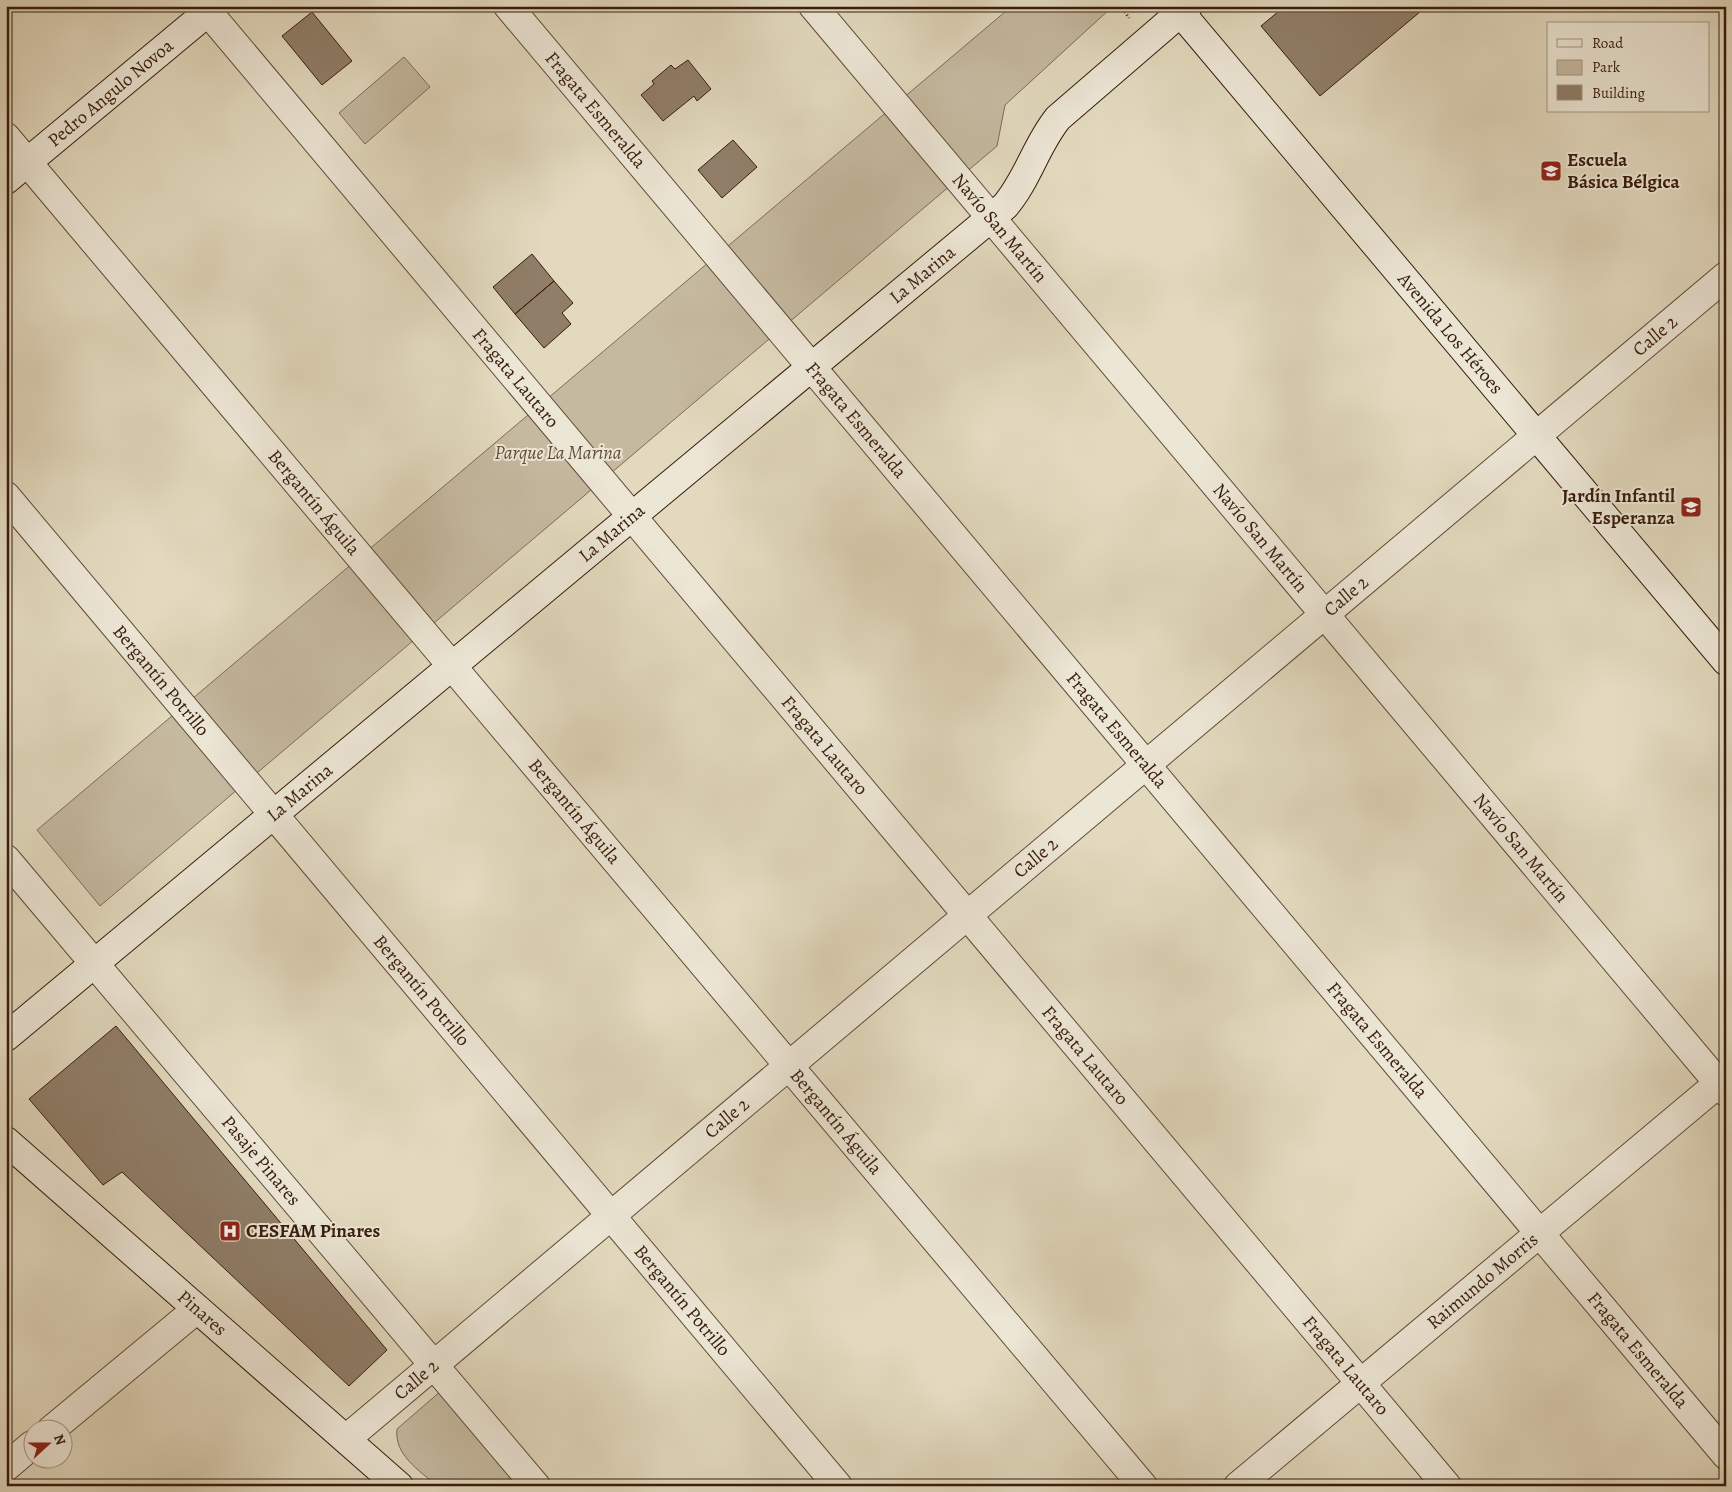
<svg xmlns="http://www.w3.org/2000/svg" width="1732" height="1492" font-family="Alegreya,serif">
	<rect width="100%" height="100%" fill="#e2d9be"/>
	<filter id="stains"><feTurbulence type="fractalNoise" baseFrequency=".004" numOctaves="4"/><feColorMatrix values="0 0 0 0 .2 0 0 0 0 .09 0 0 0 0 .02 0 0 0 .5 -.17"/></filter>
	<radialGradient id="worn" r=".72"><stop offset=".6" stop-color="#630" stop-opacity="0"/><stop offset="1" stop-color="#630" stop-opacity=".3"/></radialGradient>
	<path fill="#c5b9a0" stroke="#7e6a56" d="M1012 6 1111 8 1005 105 997 146 100 906 37 830Z
		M404 57 430 87 365 144 339 113Z
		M442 1390 523 1486H437C419 1470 394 1455 397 1429Z"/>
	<path fill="#907e69" stroke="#381c0c" d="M1285 6H1427L1320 96 1261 26Z
		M312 12 352 61 322 85 282 36Z
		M688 60 711 89 697 101 694 96 663 121 641 95 654 84 652 81 671 65 675 69Z
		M733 140 757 167 722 198 698 170Z
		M532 254 554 281 515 314 493 287Z
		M554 281 573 303 562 313 571 324 544 348 515 314Z
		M116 1026 387 1350 349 1386 122 1172 103 1185 29 1099Z"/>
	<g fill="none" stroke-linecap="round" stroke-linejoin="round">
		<g stroke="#624b38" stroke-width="30">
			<g id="street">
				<path id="s1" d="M203 6 1447 1486"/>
				<path id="s2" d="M508 6 1726 1455"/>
				<path id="s3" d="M813 6 1726 1092"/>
				<path id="s4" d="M6 137 1143 1486"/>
				<path id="s5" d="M6 496 838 1486"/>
				<path id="s6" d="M6 859 536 1486"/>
				<path d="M51 1430 197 1309"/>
				<path id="s7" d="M346 1439 1726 276"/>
				<path d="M6 1467 32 1445"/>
				<path id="s8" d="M1238 1486 1726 1077"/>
			</g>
		</g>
		<g stroke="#381c0c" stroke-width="30">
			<g id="secondary">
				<path id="s9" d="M1175 6 1726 661"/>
				<path id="s10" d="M6 180 215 6"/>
				<path id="s11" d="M6 1037 1005 206C1028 179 1036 145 1058 118L1188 6"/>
				<path id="s12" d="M6 1141 399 1486"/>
			</g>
		</g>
		<path stroke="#381c0c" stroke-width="3" stroke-dasharray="1 2.5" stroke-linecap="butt" d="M1121 6 1129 18"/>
		<use href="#street" stroke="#ece6d5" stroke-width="28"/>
		<use href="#secondary" stroke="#ece6d5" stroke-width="28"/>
	</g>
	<defs>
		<g id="school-square" transform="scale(1.125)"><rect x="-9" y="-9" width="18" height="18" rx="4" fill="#8f2418" stroke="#ece6d5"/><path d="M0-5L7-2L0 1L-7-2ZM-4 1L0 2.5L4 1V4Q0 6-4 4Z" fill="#fff"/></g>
		<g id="hospital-square" transform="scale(1.125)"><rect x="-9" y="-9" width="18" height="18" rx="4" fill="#8f2418" stroke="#ece6d5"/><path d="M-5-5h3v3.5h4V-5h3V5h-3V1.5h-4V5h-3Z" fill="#fff"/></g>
	</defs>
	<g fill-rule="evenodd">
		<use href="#school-square" x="1551" y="171"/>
		<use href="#school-square" x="1691" y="507"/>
		<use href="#hospital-square" x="230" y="1231"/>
	</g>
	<g text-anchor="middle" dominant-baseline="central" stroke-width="4" stroke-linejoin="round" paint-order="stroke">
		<g font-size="19" fill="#381c0c" stroke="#ece6d5">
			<text stroke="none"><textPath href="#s10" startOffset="136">Pedro Angulo Novoa</textPath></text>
			<text stroke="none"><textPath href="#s2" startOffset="136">Fragata Esmeralda</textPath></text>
			<text stroke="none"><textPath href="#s3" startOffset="290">Navío San Martín</textPath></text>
			<text stroke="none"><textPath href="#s11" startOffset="1192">La Marina</textPath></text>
			<text stroke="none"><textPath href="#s9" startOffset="428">Avenida Los Héroes</textPath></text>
			<text stroke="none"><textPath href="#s7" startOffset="1712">Calle 2</textPath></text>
			<text stroke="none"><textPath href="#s1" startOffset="486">Fragata Lautaro</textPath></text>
			<text stroke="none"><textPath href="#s2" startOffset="541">Fragata Esmeralda</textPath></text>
			<text stroke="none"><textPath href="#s4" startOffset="478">Bergantín Águila</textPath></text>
			<text stroke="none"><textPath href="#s11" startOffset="788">La Marina</textPath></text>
			<text stroke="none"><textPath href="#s3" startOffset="695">Navío San Martín</textPath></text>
			<text stroke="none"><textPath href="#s7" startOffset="1308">Calle 2</textPath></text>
			<text stroke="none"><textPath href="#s5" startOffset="241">Bergantín Potrillo</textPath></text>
			<text stroke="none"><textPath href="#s2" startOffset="946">Fragata Esmeralda</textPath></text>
			<text stroke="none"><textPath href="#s1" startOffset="966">Fragata Lautaro</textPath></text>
			<text stroke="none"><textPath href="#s11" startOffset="382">La Marina</textPath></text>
			<text stroke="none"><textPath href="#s4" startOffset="882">Bergantín Águila</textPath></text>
			<text stroke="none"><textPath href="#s3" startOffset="1100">Navío San Martín</textPath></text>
			<text stroke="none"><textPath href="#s7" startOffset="902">Calle 2</textPath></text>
			<text stroke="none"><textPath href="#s5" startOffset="646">Bergantín Potrillo</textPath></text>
			<text stroke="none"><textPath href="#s2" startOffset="1351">Fragata Esmeralda</textPath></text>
			<text stroke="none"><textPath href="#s1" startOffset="1371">Fragata Lautaro</textPath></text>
			<text stroke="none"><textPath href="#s7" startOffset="498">Calle 2</textPath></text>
			<text stroke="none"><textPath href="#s4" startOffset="1288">Bergantín Águila</textPath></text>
			<text stroke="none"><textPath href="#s6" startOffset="395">Pasaje Pinares</textPath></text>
			<text stroke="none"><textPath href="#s8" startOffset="319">Raimundo Morris</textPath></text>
			<text stroke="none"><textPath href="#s5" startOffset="1051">Bergantín Potrillo</textPath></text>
			<text stroke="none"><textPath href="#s12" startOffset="261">Pinares</textPath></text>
			<text stroke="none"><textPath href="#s2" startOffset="1756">Fragata Esmeralda</textPath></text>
			<text stroke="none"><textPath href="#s1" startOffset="1776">Fragata Lautaro</textPath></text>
			<text stroke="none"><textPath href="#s7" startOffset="92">Calle 2</textPath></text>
		</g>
		<g font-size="19" font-weight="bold" fill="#381c0c" stroke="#ece6d5" text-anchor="start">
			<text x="1567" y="160">Escuela<tspan x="1567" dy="22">Básica Bélgica</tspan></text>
			<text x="1675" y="496" text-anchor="end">Jardín Infantil<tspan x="1675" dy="22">Esperanza</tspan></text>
			<text x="246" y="1231">CESFAM Pinares</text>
		</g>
		<g font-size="19" font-style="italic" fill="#624b38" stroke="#ece6d5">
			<text x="558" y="453">Parque La Marina</text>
		</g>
	</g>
	<rect width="1732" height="1492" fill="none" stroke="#e2d9be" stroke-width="25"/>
	<rect x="8" y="8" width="1717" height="1477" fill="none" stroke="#381c0c" stroke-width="2.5"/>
	<rect x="12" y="12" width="1707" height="1467" fill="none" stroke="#381c0c"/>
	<rect x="1547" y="22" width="162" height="90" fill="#ece6d5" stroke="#a49585"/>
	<rect x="1557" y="39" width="25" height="8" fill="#ece6d5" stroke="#a49585"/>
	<text x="1592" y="48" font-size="15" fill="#381c0c">Road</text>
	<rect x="1557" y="60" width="25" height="15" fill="#c5b9a0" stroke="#a49585"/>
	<text x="1592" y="72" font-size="15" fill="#381c0c">Park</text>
	<rect x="1557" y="85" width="25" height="15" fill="#907e69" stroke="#a49585"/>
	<text x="1592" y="98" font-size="15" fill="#381c0c">Building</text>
	<g transform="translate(48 1444) rotate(69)"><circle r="24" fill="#ece6d5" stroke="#a49585"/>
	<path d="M0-4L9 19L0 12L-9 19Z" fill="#8f2418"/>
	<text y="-8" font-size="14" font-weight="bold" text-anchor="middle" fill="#381c0c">N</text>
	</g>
	<rect width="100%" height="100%" filter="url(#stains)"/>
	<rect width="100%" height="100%" fill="url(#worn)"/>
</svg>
